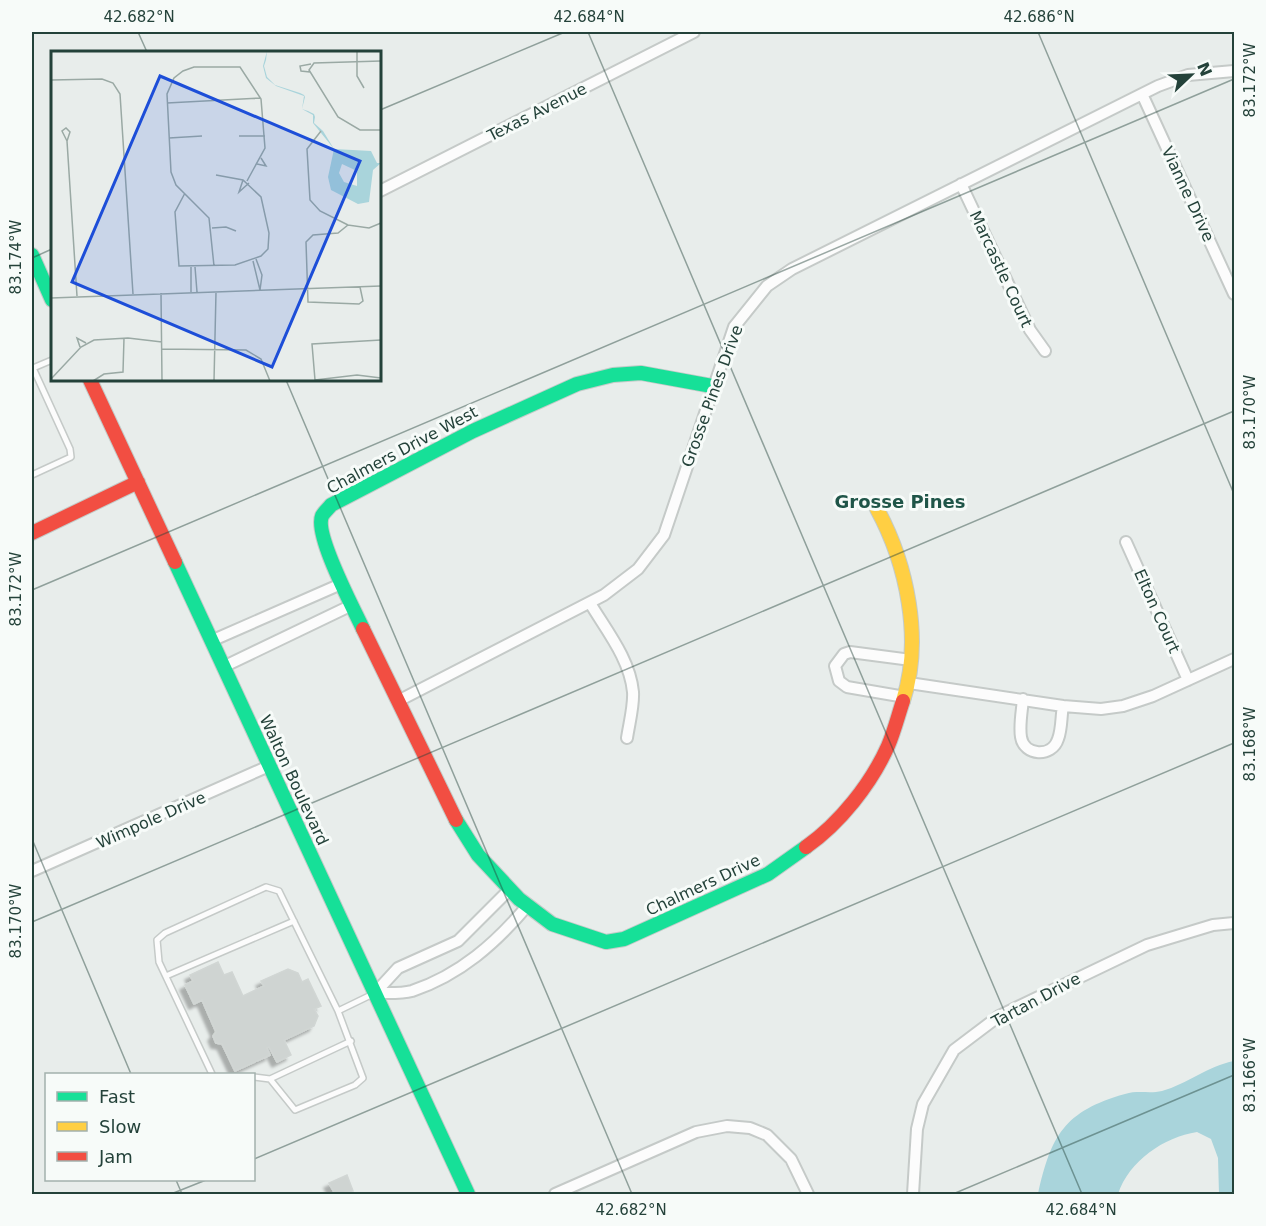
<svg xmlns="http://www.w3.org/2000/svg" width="1266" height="1226" font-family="'DejaVu Sans',sans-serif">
	<defs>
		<filter id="shadow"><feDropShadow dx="-5" dy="5" stdDeviation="1.5" flood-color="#0004"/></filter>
	</defs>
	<rect width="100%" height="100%" fill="#e8edeb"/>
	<path fill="#a9d4db" d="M1234 1061V1194H1219L1218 1158 1211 1139 1197 1132C1164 1137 1129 1161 1118 1194H1038C1051 1136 1064 1111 1125 1094 1138 1090 1150 1094 1162 1091 1187 1084 1208 1066 1234 1061Z"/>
	<path fill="#cfd4d2" stroke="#d1d6d4" stroke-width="1.5" filter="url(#shadow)" d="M218 962 224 975 232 972 243 996 264 986 261 981 288 969 298 973 302 982 308 979 321 1006 314 1009 318 1016 314 1026 284 1040 291 1055 277 1062 269 1047 267 1048 270 1055 235 1071 222 1044 216 1043 213 1036 216 1032 202 1000 194 1004 185 985 193 981 190 975Z
		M347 1175 353 1191 335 1194 329 1183Z"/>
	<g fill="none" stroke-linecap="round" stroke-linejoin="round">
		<g stroke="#c5cac8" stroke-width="8">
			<path id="lane" d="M32 475 71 457 70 449 33 368 52 360
				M166 976 294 921
				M338 1011 373 994
				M212 1074 159 962 157 940 165 933 266 887 279 891 338 1011 363 1078 355 1085 295 1110 270 1079 254 1077
				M270 1079 351 1041"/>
		</g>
		<g stroke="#c5cac8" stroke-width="14">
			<path id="street" d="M1142 94 1234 294
				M961 184 1030 330 1045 351
				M380 191 694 32
				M1126 542 1188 680
				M590 603C606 630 630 659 633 692 634 706 629 724 627 738
				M211 641 341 584
				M223 667 352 605
				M909 683 1063 706 1101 709 1123 706 1153 696 1234 659
				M905 697 847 687 839 681 835 666 844 654 850 652 911 660
				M1023 699C1022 711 1019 725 1021 737 1024 756 1052 758 1058 739 1062 729 1061 716 1063 706
				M400 700 604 595 638 569 664 535 734 327 767 286 792 269 1158 86 1188 75 1234 71
				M32 871 269 766
				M375 993C386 993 401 994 412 991 460 975 496 943 528 905
				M375 993 398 968 458 941 510 889
				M555 1194 696 1132 727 1126 750 1128 767 1135 791 1159 808 1194
				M913 1194 917 1129 923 1104 954 1050 999 1016 1147 945 1213 925 1234 923"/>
		</g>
		<g stroke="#c3cbc8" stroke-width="16">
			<path id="fast" d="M32 255 52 300
				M175 562 468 1194
				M363 629C354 609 314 535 322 516 324 512 329 508 331 505L473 431 577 384 613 375 641 373 712 386
				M456 820 478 855 519 899 552 924 606 942 624 939 768 874 806 847"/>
		</g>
		<g stroke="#c3cbc8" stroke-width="16">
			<path id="slow" d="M877 509C907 564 923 640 903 701"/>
		</g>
		<g stroke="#c3cbc8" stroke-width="16">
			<path id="jam" d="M90 380 175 562
				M32 533 138 482
				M363 629 456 820
				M806 847C840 823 871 784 888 746 894 732 898 716 903 701"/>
		</g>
		<use href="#lane" stroke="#fcfcfc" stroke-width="5"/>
		<use href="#street" stroke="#fcfcfc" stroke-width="10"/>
		<use href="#fast" stroke="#16e098" stroke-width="14"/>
		<use href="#slow" stroke="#ffcf43" stroke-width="14"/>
		<use href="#jam" stroke="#f24e42" stroke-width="14"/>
	</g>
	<path fill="none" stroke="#24423a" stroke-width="1.5" stroke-opacity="0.45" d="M138 32 147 52M588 32 1082 1194M1038 32 1234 494M380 110 565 32M32 258 52 249M286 380 632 1194M32 590 1234 79M32 839 131 1074M32 922 1234 411M254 1159 1234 743M176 1180 182 1194M171 1194 206 1180M953 1194 1234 1075"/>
	<g text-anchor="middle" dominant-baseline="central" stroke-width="6" stroke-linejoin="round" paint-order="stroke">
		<g font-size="16" fill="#24423a" stroke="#f7fbf9">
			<text transform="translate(537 112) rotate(-27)">Texas Avenue</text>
			<text transform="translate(1188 194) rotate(65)">Vianne Drive</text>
			<text transform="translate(1001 269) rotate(65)">Marcastle Court</text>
			<text transform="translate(712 396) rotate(-70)">Grosse Pines Drive</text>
			<text transform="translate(402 450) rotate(-28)">Chalmers Drive West</text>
			<text transform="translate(1157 611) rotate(66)">Elton Court</text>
			<text transform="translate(294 780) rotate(65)">Walton Boulevard</text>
			<text transform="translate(151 820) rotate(-24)">Wimpole Drive</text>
			<text transform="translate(703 885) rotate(-25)">Chalmers Drive</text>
			<text transform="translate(1036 1000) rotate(-28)">Tartan Drive</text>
		</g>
		<g font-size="18" font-weight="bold" fill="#1f5548" stroke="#f7fbf9">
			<text x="900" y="501">Grosse Pines</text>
		</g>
	</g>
	<g transform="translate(51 51)">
		<rect width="330" height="330" fill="#e8edeb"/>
		<path d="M216 0 215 9 213 15 216 26 224 34 249 42 253 44 254 46 251 58 257 60 263 63 264 66 263 72 272 80 283 98 320 100 326 112H330L322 119 318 151 307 153 280 139 277 126 283 98 262 72V64L251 58 253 45 225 35 215 27 212 15ZM291 113 306 120V135L293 131 288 122Z" fill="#a9d4db" fill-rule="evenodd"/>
		<path fill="none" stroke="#9aa9a4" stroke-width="1.5" d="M306 0V25L313 37M330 10 263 12 258 19 287 66 309 79H330M259 21 250 20 249 15 260 13M0 29 51 28 62 32 69 43 82 243M116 52 209 47M270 80 256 98 259 149 269 160 297 174M188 85H214M118 87 151 85M16 90 11 80 15 77 19 81 16 90 26 245M206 113 215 115 210 107M192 129 188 141 198 132M134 142 124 161 128 215 184 214 210 205 217 198 218 182 210 146 192 129 165 124M161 177 175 176 185 180M205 208 211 224 209 239M202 210 209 239M163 215 158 167 125 134 120 121 116 43 123 27 132 20 143 16H189L210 48 214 97 196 130M140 216V241M144 216 146 241M309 236 312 250 308 253 257 251 255 191 262 184 287 182 297 174 318 177 330 172M110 242 111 330M0 247 330 235M29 296 26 287 35 292M111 298 195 299 210 308 219 330M0 328 30 296 43 289 77 287 111 291M264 329 261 293 330 289M264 329 306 324 330 327M42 330 53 323 72 321 73 287M163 330 165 241"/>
		<path fill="#1d4ed8" fill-opacity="0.15" stroke="#1d4ed8" stroke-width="3" d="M109 25 309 110 221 316 21 231Z"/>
		<rect width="330" height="330" fill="none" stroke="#24423a" stroke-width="3"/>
	</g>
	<rect width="1266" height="1226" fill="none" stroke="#f7fbf9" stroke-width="66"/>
	<rect x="45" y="1073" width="210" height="108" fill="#f7fbf9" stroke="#a3b1ad" stroke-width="1.5"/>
	<rect x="57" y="1092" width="30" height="9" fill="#16e098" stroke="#a3b1ad" stroke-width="1.5"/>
	<text x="99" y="1103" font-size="18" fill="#24423a">Fast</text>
	<rect x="57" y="1122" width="30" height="9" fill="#ffcf43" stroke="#a3b1ad" stroke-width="1.5"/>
	<text x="99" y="1133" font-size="18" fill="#24423a">Slow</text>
	<rect x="57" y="1152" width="30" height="9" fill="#f24e42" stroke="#a3b1ad" stroke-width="1.5"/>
	<text x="99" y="1163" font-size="18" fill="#24423a">Jam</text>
	<g transform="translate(1191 75) rotate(67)" stroke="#f7fbf9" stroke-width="4.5" paint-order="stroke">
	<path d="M0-4.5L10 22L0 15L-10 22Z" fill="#24423a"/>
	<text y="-9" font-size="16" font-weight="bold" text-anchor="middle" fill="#24423a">N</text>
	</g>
	<rect x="33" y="33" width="1200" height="1160" fill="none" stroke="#24423a" stroke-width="2"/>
	<g font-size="15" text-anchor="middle" fill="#24423a">
		<text x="139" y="22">42.682°N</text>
		<text x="589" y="22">42.684°N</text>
		<text x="1039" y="22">42.686°N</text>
		<text transform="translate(1250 80) rotate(-90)" y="5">83.172°W</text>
		<text transform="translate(16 257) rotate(-90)" y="5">83.174°W</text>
		<text transform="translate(1250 412) rotate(-90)" y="5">83.170°W</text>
		<text transform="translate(16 589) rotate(-90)" y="5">83.172°W</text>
		<text transform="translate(1250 744) rotate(-90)" y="5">83.168°W</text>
		<text transform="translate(16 921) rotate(-90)" y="5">83.170°W</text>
		<text transform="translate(1250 1075) rotate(-90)" y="5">83.166°W</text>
		<text x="631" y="1215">42.682°N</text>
		<text x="1081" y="1215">42.684°N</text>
	</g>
</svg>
